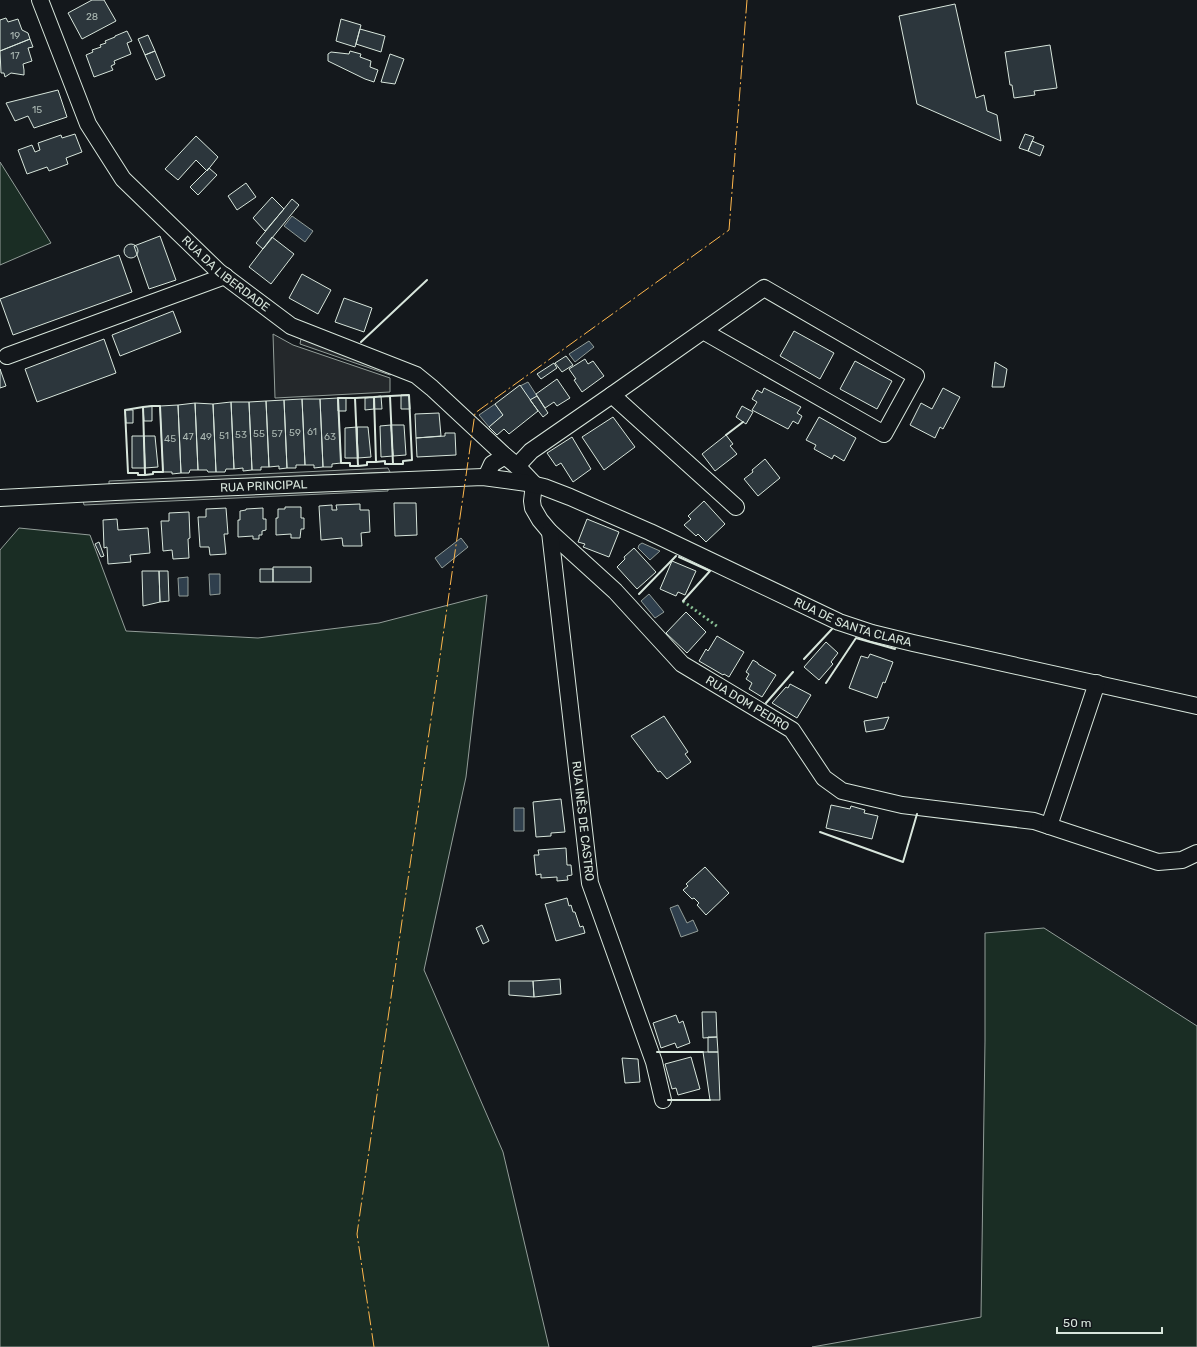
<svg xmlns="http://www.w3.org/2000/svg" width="1197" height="1347" font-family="Rubik,sans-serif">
	<rect width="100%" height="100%" fill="#14181c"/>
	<path fill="#1a2d24" stroke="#939e99" d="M0 162 51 243 0 265Z
		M19 528 90 535 126 631 258 638 379 623 487 595 466 777 424 970 503 1152 549 1347H0V550Z
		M1044 928 1197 1026V1347H812L981 1317 985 1041V933Z"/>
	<path fill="#24282b" stroke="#939e99" d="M273 334 293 345 390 378V392L275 398Z
		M301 339 396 372 390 375 300 344Z
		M388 468 390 472 109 485V481Z
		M388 486V491L84 505 83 500Z"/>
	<path fill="#2f3f4d" stroke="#939e99" d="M292 216 313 231 305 242 284 226Z
		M589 341 594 347 575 362 569 354Z
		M528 382 537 396 530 400 520 386Z
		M495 404 503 415 489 427 479 415Z
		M461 538 468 547 442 568 435 558Z
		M642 543 660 551 650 560 638 548 639 545Z
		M209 574H220V594L210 595Z
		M188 577V596H179L178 578Z
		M649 594 664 612 655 618 641 601Z
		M514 808H524V831H514Z
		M678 905 687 923 693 920 698 931 681 937 670 908Z"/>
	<path fill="#2c363c" stroke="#d8e6dc" d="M92 0H104L116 21 82 39 68 13Z
		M955 4 976 98 984 95 987 111 997 115 1001 141 917 104 899 16Z
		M6 18 8 22 18 19 22 30 28 33 30 39 0 51V20Z
		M341 19 361 25 355 47 336 41Z
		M360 29 385 36 381 52 356 44Z
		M127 31 132 41 127 43 131 54 114 61 115 64 111 66 113 70 94 77 86 55 93 52 92 50 101 47 100 45 106 43 105 41 115 37V36Z
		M148 35 155 51 145 55 138 39Z
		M30 39 33 47 28 48 32 61 23 64 24 70V75L11 73 5 77 4 73H1L0 51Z
		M1050 45 1057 88 1034 91 1035 95 1014 98 1012 85H1010L1005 52Z
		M155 51 165 76 156 80 145 55Z
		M350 51 361 54 360 57 371 61 370 67 378 70 374 82 365 79 328 61V54L331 52 349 54Z
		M390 54 404 59 395 84 381 82Z
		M58 90 67 117 34 128 28 116 15 121 6 103Z
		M75 134 82 152 66 158 68 164 49 171 47 167 27 174 18 150 32 145 35 152 40 150 38 143 61 135 62 138Z
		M1025 134 1034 137 1028 151 1019 148Z
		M196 136 218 157 207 171 196 160 178 180 165 169Z
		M1032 141 1044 146 1040 156 1028 151Z
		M209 168 217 175 198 195 190 187Z
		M246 183 256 197 237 210 228 196Z
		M272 197 284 209 265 231 253 218Z
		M292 199 299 205 263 249 256 243Z
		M160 236 176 280 149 289 134 246Z
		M272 237 294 254 271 284 249 267Z
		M124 251a7 7 0 1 1 14 0a7 7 0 1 1-14 0Z
		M119 255 132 292 13 335 0 299Z
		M302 274 331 290 318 314 289 298Z
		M344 298 372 308 364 332 335 322Z
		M173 311 181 332 120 356 112 335Z
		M794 331 834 353 820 379 780 356Z
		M104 339 116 373 37 402 25 369Z
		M566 356 573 365 562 372 555 363Z
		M585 359 588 364 593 361 604 376 582 392 574 380 576 379 569 369Z
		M855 361 892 381 877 409 840 389Z
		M995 362 1007 369 1004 387H992Z
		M554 363 557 368 541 379 537 374Z
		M0 369 6 386 0 388Z
		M557 379 570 398 557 406 554 402 545 408 536 394Z
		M520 385 538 411 509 434 504 429 497 435 489 427 503 415 495 404Z
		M764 388 801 407 797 413 802 416 798 424 793 421 788 429 752 410 757 402 752 399 757 390 762 393Z
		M943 388 960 397 943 429 940 427 935 438 910 425 921 403 932 409Z
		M401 395H409L410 409H401Z
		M381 396 382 409H374V397Z
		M537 396 548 413 543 417 530 400Z
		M374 397V409L365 410V398Z
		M338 398 341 463 332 464V467H323L320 399Z
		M338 398H346V411H338Z
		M302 399H320L323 467 314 468V465H305Z
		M302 399 305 465H296V468H287L284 400Z
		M284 400 287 468 279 469V466L269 467 266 401Z
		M266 401 269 467H261V470H252L249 402Z
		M231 402H249L252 470 243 471V468L234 469Z
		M231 402 234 469H226L225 472H216L213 404Z
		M195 403 213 404 216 472H208L207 470H198Z
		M195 403 198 470H190L189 473H181L178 405Z
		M178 405 181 473 172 474V472H163L160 406Z
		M152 406V421H144L143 407Z
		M742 406 753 412 746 424 736 417Z
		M125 410H133V423H126Z
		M439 413 441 436 416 438 415 414Z
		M613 417 635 447 604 470 582 437Z
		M819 417 856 438 844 461 834 455 832 459 814 449 816 445 806 440Z
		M391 425H404L406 455 393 456Z
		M391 425 393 456 381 457 380 426Z
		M357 427H368L371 457 358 458Z
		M357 427 358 458H345V428Z
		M445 433H455L456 455 417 457 416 438 445 436Z
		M726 435 733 444 730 446 737 454 715 471 702 454Z
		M132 436H144L145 468H132Z
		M144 436H155L158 467 145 468Z
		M572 437 591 469 573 482 561 463 556 466 547 453Z
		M765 459 780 478 758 496 744 479 753 472 752 470Z
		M704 501 725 524 706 542 698 534 696 536 684 525 691 519 688 516Z
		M394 503H416L417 535 395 536Z
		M360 504V510H369L370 532 361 533 362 546H343L342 538 321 540 319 506 332 505V510H337L336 505Z
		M285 507H301V518H304V529H301L300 538H291V534L276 535V518H278V509H285Z
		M226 508 228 534H224L226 554 210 555 209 547H200L198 517H206V509Z
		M263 508V519H266V530L262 531V535H259V539H253V536L238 537V520H240V511L246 510V509Z
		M189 512 190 538 188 539 189 558 173 559 172 550 163 551 161 521H169V513Z
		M117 519 118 530 148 528 150 553 130 555 131 562 108 564 107 547 104 548 103 520Z
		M587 519 619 532 609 557 583 547 585 544 578 542Z
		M99 542 104 556 101 557 95 544Z
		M634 548 656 572 637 589 617 567 625 559 624 557Z
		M672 561 696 571 685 595 678 592 676 596 660 589Z
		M273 567H311V582H273Z
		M260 569H273V582H260Z
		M142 571H159L160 602 143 606Z
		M159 571H168L169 601 160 602Z
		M686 612 706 632 687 653 666 633Z
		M717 636 744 652 729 677 724 674 723 675 699 661 706 649 708 651Z
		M826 642 838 653 831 662 833 664 819 680 804 667Z
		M870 654 893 662 885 683 883 682 877 698 849 688 861 656 868 658Z
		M753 660 758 663V664L776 675 762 697 749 689 752 683 746 679 749 674 746 672Z
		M790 684 811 695 797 718 772 703 786 687 788 688Z
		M664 716 688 752 685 754 691 762 667 779 660 771 658 772 631 736Z
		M889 717 884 729 866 732 864 721Z
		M561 799 565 832 551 833V836L536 837 533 802Z
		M831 805 850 809 851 806 865 810 864 813 878 816 872 839 826 828Z
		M566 848 567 865H571L572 875 567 876 568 880 557 881V877L541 878V874L536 875 534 855H539L538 850Z
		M705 867 729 893 706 915 697 905 699 903 694 898 692 899 683 890 688 886 686 884Z
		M567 898 569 906 571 905 573 912H575L580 927 583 926 585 933 556 941 545 904Z
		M482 925 489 941 483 944 476 928Z
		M560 979 561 994 534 997 533 981Z
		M509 981H533L534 997 509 995Z
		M702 1012H716L717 1037 703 1038Z
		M676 1015 679 1023 683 1021 690 1043 677 1048 675 1043 661 1048 653 1023Z
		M708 1037H717L718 1052H708Z
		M703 1052H718L720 1100H710Z
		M691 1057 700 1089 678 1095 676 1088 672 1089 665 1064Z
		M622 1058 638 1059 640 1082 625 1083Z"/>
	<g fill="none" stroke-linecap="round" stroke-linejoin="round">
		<g stroke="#d8e6dc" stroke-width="18">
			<g id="minor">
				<path id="s1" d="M40 0 88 124 123 179 219 272 291 326 416 375 432 388 505 456"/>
				<path d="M7 356 225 276"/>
				<path d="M612 395 736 507"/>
				<path d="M517 466 531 451 612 395 764 288 916 376 884 434 703 331"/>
				<path id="s2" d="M486 477 492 464 505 456 517 466 534 484 532 501 533 508 540 520 550 532 615 591 682 664 792 730 824 778 842 791 902 805 1034 821 1158 862 1182 860 1197 853"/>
				<path id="s3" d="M0 498 115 492 483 477 527 483 544 487 570 497 650 532 839 622 872 633 913 643 1197 706"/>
				<path id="s4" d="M550 532 590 883 654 1062 663 1100"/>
				<path d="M1049 826 1097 683"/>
			</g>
		</g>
		<use href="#minor" stroke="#14181c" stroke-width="16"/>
		<path stroke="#8ac095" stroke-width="3" stroke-dasharray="2 3" stroke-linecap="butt" d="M683 601 718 627"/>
		<path stroke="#d8e6dc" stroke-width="2" d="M361 342 427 280
			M409 395 412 460 403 461V464H393L390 396Z
			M390 396 393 464H385V461L376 462 374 397Z
			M374 397 376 462H367V465L358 466 355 398Z
			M338 398H355L358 466H350V463H341Z
			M152 406H160L163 472H153V474L145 475 143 407Z
			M143 407 145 475H138V473H128L125 410Z
			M726 435 743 422
			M679 557 710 571 683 601
			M639 594 676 556
			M804 659 832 629
			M826 683 856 638 895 649
			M766 703 793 672
			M820 832 903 862 917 814
			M657 1052H703
			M668 1100H710"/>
		<path stroke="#ffb74d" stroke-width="1" stroke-dasharray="14 3 2 3" stroke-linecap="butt" d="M374 1347 357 1234 475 413 729 230 747 0"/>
	</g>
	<g text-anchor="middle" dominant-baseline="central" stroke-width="3" stroke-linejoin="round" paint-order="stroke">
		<g font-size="10" fill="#adbab4">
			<text x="92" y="17">28</text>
			<text x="15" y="36">19</text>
			<text x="15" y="56">17</text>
			<text x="37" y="110">15</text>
			<text x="312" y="432">61</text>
			<text x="295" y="433">59</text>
			<text x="259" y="434">55</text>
			<text x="277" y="434">57</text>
			<text x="241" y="435">53</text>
			<text x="224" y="436">51</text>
			<text x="188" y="437">47</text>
			<text x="206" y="437">49</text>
			<text x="330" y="437">63</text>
			<text x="170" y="439">45</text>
		</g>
		<g font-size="12" fill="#d8e6dc" stroke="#14181c">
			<text stroke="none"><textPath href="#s1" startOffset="338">RUA DA LIBERDADE</textPath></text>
			<text stroke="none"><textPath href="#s3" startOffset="264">RUA PRINCIPAL</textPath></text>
			<text stroke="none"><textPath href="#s3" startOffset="883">RUA DE SANTA CLARA</textPath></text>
			<text stroke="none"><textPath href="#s2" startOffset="387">RUA DOM PEDRO</textPath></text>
			<text stroke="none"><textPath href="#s4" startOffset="291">RUA INÊS DE CASTRO</textPath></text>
		</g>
	</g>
	<path d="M1057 1327v6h105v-6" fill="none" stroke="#d8e6dc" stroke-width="2"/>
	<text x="1063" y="1327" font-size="12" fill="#d8e6dc" stroke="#14181c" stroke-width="3" paint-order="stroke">50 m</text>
</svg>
